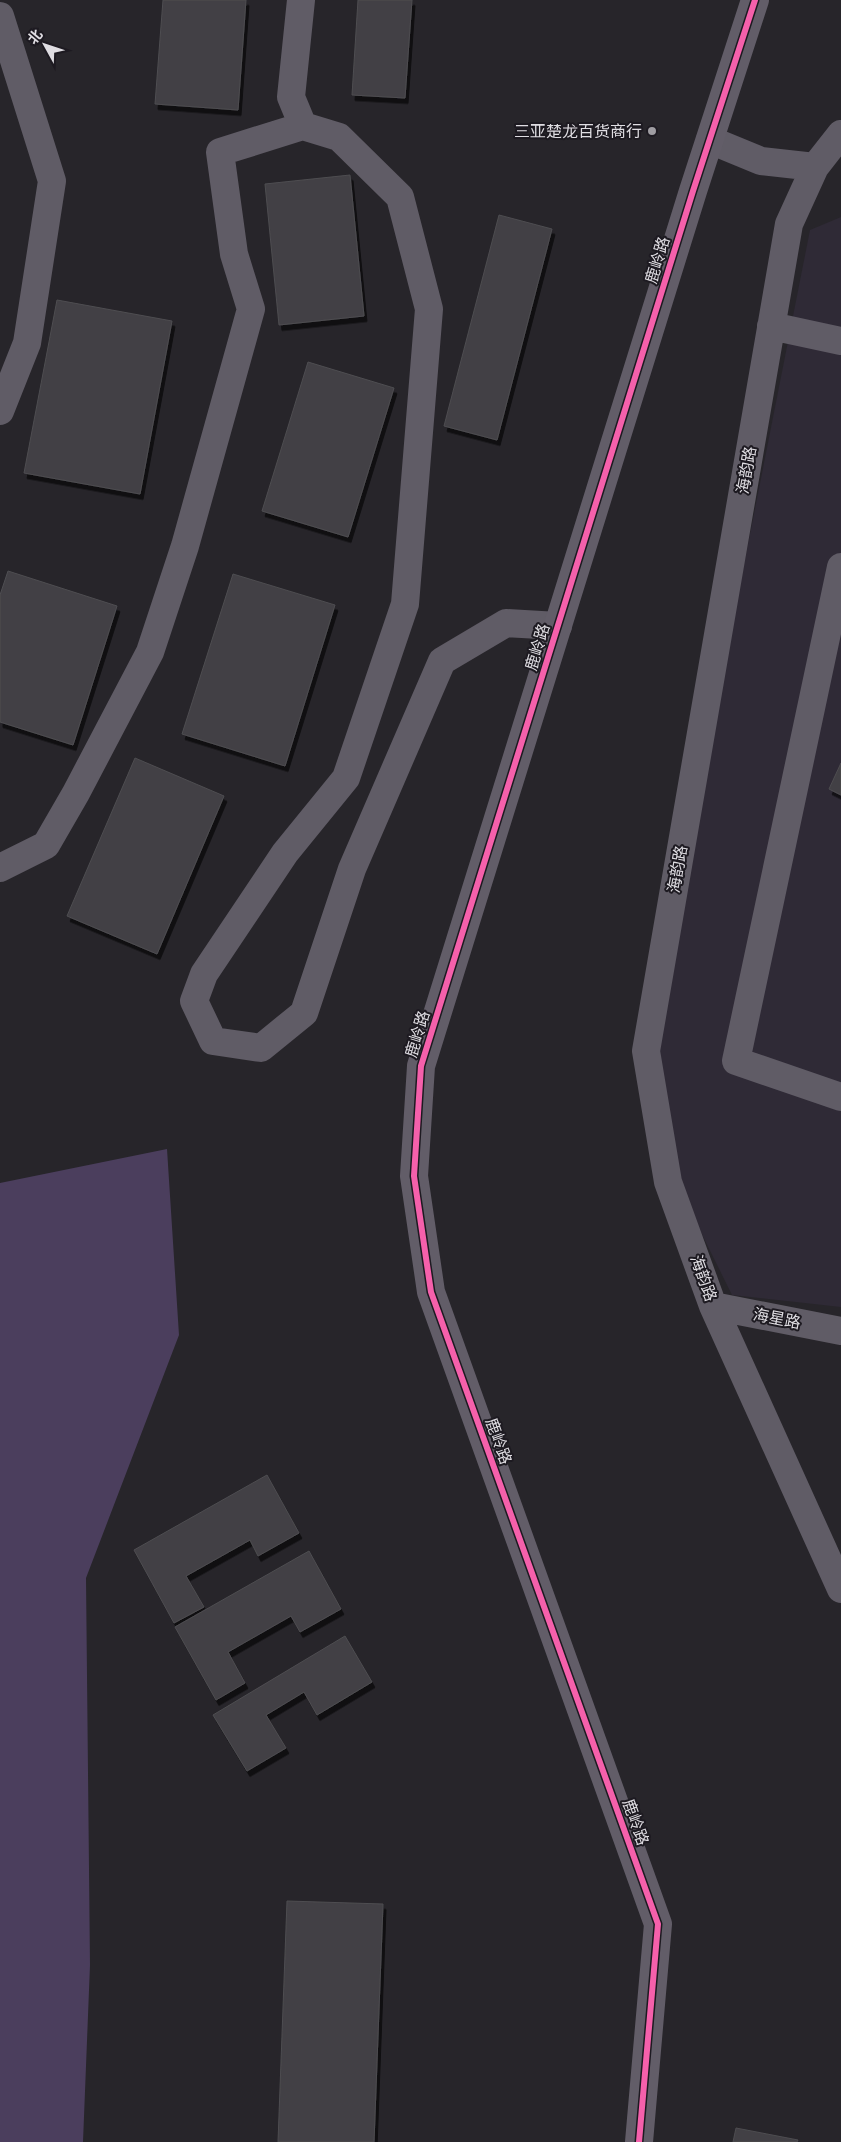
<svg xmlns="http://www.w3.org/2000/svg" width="841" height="2142" font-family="'Source Serif 4','Noto Sans SC',serif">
	<defs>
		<filter id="shadow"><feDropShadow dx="3" dy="5.5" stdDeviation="0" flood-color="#0009"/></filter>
	</defs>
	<rect width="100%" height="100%" fill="#27252a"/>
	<path fill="#2f2a36" d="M841 217V1307L732 1295 674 1178 649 1046 810 230Z"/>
	<path fill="#4b3e5d" d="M167 1149 179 1335 86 1578 90 1965 83 2142H0V1183Z"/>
	<path fill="#424044" stroke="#4e4d51" filter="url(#shadow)" d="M163 0H246L238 110 155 104Z
		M358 0H412L405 98 352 95Z
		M350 175 364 316 279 325 265 184Z
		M499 215 552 229 497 440 444 426Z
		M57 300 172 321 140 494 24 473Z
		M308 362 394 388 348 537 262 511Z
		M8 571 117 606 73 745 0 722V595Z
		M233 574 335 605 285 766 182 734Z
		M135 758 224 796 157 954 67 916Z
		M841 763V795L829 789Z
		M267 1475 299 1533 258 1556 250 1540 186 1576 204 1607 174 1623 134 1550Z
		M309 1551 341 1609 300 1632 291 1616 228 1652 245 1683 216 1700 175 1627Z
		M345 1636 372 1682 317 1715 304 1692 266 1715 286 1748 247 1771 213 1715Z
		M287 1901 383 1904 374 2142H278Z
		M736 2128 798 2140 797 2142H733Z"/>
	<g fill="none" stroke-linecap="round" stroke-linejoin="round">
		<path stroke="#605c66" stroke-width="28" d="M301 0 291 97 303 126 339 137 400 197 429 309 405 604 346 778 285 853 204 974 194 1001 213 1041 261 1048 304 1013 352 869 442 661 506 623 558 626
			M0 16 52 181 27 343 0 411
			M841 134 815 167 789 224 646 1051 668 1182 713 1306 841 1589
			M710 140 761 161 815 167
			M771 326 841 341
			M841 567 736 1061 841 1097
			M0 868 46 845 76 793 150 652 185 546 251 309 234 254 220 152 303 126
			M713 1306 841 1331"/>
		<path stroke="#625d68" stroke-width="28" d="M639 2142 658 1924 431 1292 414 1176 421 1066 693 191 755 0"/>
		<g stroke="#1d1a21" stroke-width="9">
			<path id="cycleway" d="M639 2142 658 1924 431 1292 414 1176 421 1066 693 191 755 0"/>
		</g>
		<use href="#cycleway" stroke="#f560ab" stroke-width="6"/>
	</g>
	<circle fill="#9f9da2" stroke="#1d1a21" stroke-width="2" cx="652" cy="131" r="5"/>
	<g text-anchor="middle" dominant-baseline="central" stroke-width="4" stroke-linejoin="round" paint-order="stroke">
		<g font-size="16" fill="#dfdde2" stroke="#1d1a21" text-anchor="end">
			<text x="642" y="131">三亚楚龙百货商行</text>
		</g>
		<g font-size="16" fill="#dfdde2" stroke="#1d1a21">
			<text transform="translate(657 260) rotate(-73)">鹿岭路</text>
			<text transform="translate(746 470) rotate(-80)">海韵路</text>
			<text transform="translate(537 647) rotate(-73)">鹿岭路</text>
			<text transform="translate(677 869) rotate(-80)">海韵路</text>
			<text transform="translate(417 1034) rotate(-73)">鹿岭路</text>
			<text transform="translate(704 1278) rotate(70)">海韵路</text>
			<text transform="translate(777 1318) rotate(11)">海星路</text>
			<text transform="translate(499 1441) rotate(70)">鹿岭路</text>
			<text transform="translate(636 1822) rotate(70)">鹿岭路</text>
		</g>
	</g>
	<g transform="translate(45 45) rotate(310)" stroke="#1d1a21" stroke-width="4" paint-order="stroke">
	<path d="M0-4L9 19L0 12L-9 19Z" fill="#dfdde2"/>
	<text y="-8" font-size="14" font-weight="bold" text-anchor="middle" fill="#dfdde2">北</text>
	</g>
</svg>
